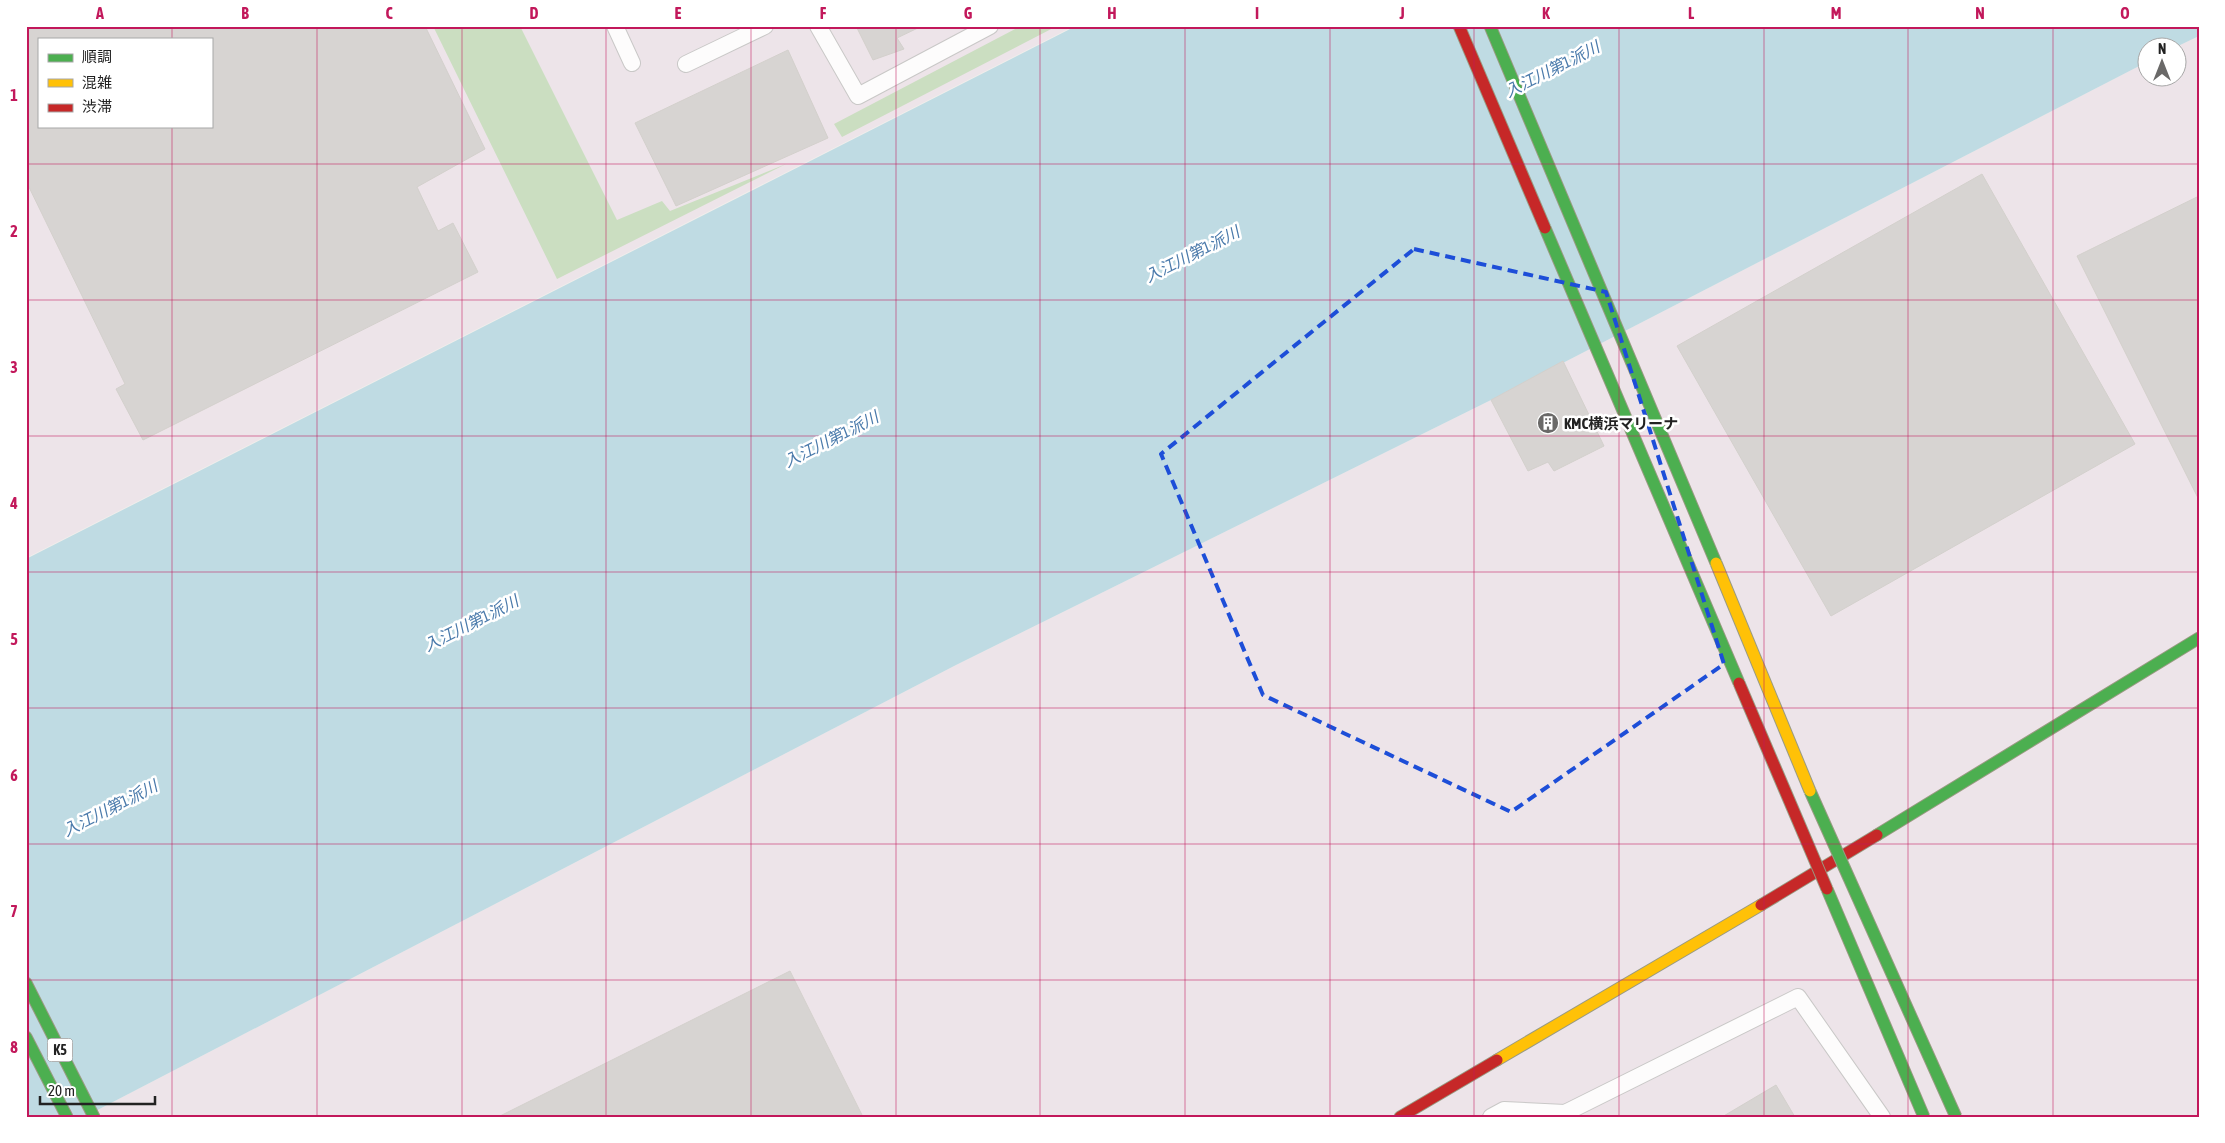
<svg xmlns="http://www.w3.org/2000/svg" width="2225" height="1143" font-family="'Asap Condensed','Noto Sans JP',sans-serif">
	<rect width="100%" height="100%" fill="#f0eeeb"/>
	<path fill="#ede4e9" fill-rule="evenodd" d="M26 26H1074L26 558ZM39 39H211V126H39Z
		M2199 36V1117H84L956 665 1491 400 2147 62 2148 78H2178L2176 47Z"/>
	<path fill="#cbdec1" d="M433 26H520L617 220 662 201 670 211 786 164 557 279Z
		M1021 26H1057L842 137 834 124Z"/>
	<path fill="#bfdbe3" d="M1076 26H2199V36L2176 47 2148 48 2147 62 1491 400 956 665 84 1117H26V559Z"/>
	<path fill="#d7d4d2" stroke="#d3d0cc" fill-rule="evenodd" d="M26 26H425L485 149 417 187 438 231 453 223 478 272 143 440 116 389 125 384 26 181ZM39 39H211V126H39Z
		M856 26H922L897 38 904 49 873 60Z
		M788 50 828 138 676 206 635 123Z
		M1982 174 2135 444 1831 616 1677 346Z
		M2199 196V500L2077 256Z
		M1563 361 1604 446 1554 471 1548 462 1528 471 1491 400Z
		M790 971 863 1117H498Z
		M1776 1085 1795 1117H1722Z"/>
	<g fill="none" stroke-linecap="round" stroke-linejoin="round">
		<g stroke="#c9c8c7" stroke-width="18">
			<path id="lane" d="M615 26 632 63
				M818 26 858 96 990 26
				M686 64 765 26
				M1491 1117 1504 1110 1565 1113 1798 997 1882 1117"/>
		</g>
		<g stroke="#999a82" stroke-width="13">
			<path id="fast" d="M1877 835 2199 638
				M26 983 94 1117
				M26 1037 67 1117"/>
		</g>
		<g stroke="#999a82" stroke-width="13">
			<path id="slow" d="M1497 1060 1761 905"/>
		</g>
		<g stroke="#999a82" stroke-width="13">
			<path id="jam" d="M1761 905 1877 835
				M1400 1117 1497 1060"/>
		</g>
		<use href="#lane" stroke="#fdfcfc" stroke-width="16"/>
		<use href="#fast" stroke="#4caf50" stroke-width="11"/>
		<use href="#slow" stroke="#ffc107" stroke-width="11"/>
		<use href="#jam" stroke="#c62828" stroke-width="11"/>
		<g stroke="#999a82" stroke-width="13" stroke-linecap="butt">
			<path id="fast-bridge" d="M1490 26 1716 563
				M1545 228 1739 683
				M1810 791 1956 1117
				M1827 889 1924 1117"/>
		</g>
		<g stroke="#999a82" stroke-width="13" stroke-linecap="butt">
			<path id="slow-bridge" d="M1716 563 1810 791"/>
		</g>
		<g stroke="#999a82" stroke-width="13" stroke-linecap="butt">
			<path id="jam-bridge" d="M1459 26 1545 228
				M1739 683 1827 889"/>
		</g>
		<use href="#fast-bridge" stroke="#4caf50" stroke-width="11"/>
		<use href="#slow-bridge" stroke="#ffc107" stroke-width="11"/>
		<use href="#jam-bridge" stroke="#c62828" stroke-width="11"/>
	</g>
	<path fill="none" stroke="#1d4ed8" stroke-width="4" stroke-dasharray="10 6" stroke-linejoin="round" d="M1414 249 1606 292 1724 664 1511 812 1263 695 1161 454Z"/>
	<path fill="none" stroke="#c2185b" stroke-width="1" stroke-opacity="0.55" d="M172 26V39M317 26V1117M462 26V1117M606 26V1117M751 26V1117M896 26V1117M1040 26V1117M1185 26V1117M1330 26V1117M1474 26V1117M1619 26V1117M1764 26V1117M1908 26V1117M2053 26V1117M172 126V1117M26 164H2199M26 300H2199M26 436H2199M26 572H2199M26 708H2199M26 844H2199M26 980H2199"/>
	<defs>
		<g id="building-disc" transform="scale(1.125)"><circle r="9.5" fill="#6a6968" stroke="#fff"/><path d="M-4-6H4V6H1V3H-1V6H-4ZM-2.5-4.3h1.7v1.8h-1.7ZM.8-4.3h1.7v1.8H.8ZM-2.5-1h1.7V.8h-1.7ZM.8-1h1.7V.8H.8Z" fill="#fff"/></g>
	</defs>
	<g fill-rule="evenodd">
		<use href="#building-disc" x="1548" y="423"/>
	</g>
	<g text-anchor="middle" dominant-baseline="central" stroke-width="5" stroke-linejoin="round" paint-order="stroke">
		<rect fill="#fff" stroke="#646464" stroke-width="1" x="47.5" y="1038.5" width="25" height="23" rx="4"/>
		<g font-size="14" font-weight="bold" fill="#222">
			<text x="60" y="1050">K5</text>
		</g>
		<g font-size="15" font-weight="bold" fill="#222" stroke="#fff" text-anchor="start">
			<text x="1564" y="423">KMC横浜マリーナ</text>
		</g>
		<g font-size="16" font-style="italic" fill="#4a7aab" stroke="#fff">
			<text transform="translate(1552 69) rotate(-27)">入江川第1派川</text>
			<text transform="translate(1192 254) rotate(-27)">入江川第1派川</text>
			<text transform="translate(831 439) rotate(-27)">入江川第1派川</text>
			<text transform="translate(471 623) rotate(-27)">入江川第1派川</text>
			<text transform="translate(110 808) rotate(-27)">入江川第1派川</text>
		</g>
	</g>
	<rect width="2225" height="1143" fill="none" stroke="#ffffff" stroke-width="55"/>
	<rect x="38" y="38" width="175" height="90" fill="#ffffff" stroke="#a7a7a7"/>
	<rect x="48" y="54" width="25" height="8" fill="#4caf50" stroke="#a7a7a7"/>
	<text x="82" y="62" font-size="15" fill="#222222">順調</text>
	<rect x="48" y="79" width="25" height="8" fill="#ffc107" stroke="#a7a7a7"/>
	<text x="82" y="88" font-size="15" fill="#222222">混雑</text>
	<rect x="48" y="104" width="25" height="8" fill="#c62828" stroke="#a7a7a7"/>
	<text x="82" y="112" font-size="15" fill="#222222">渋滞</text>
	<g transform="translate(2162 62)"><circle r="24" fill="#ffffff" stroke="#a7a7a7"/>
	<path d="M0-4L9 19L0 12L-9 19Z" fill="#6a6968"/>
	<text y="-8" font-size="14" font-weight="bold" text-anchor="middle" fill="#222222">N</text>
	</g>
	<path d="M40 1096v8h115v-8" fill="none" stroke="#222222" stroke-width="2.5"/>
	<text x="48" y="1096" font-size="15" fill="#222222" stroke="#ffffff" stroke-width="4" paint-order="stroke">20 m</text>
	<rect x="28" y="28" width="2170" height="1088" fill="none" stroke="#c2185b" stroke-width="2"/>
	<g font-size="16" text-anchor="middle" font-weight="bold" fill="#c2185b">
		<text x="100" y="19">A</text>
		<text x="245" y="19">B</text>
		<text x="389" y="19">C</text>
		<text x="534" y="19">D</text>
		<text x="678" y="19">E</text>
		<text x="823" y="19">F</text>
		<text x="968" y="19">G</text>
		<text x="1112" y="19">H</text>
		<text x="1257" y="19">I</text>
		<text x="1402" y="19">J</text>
		<text x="1546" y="19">K</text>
		<text x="1691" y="19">L</text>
		<text x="1836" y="19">M</text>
		<text x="1980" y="19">N</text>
		<text x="2125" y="19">O</text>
		<text x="14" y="101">1</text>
		<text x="14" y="237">2</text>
		<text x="14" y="373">3</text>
		<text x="14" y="509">4</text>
		<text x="14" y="645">5</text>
		<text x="14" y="781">6</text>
		<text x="14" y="917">7</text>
		<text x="14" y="1053">8</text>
	</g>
</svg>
